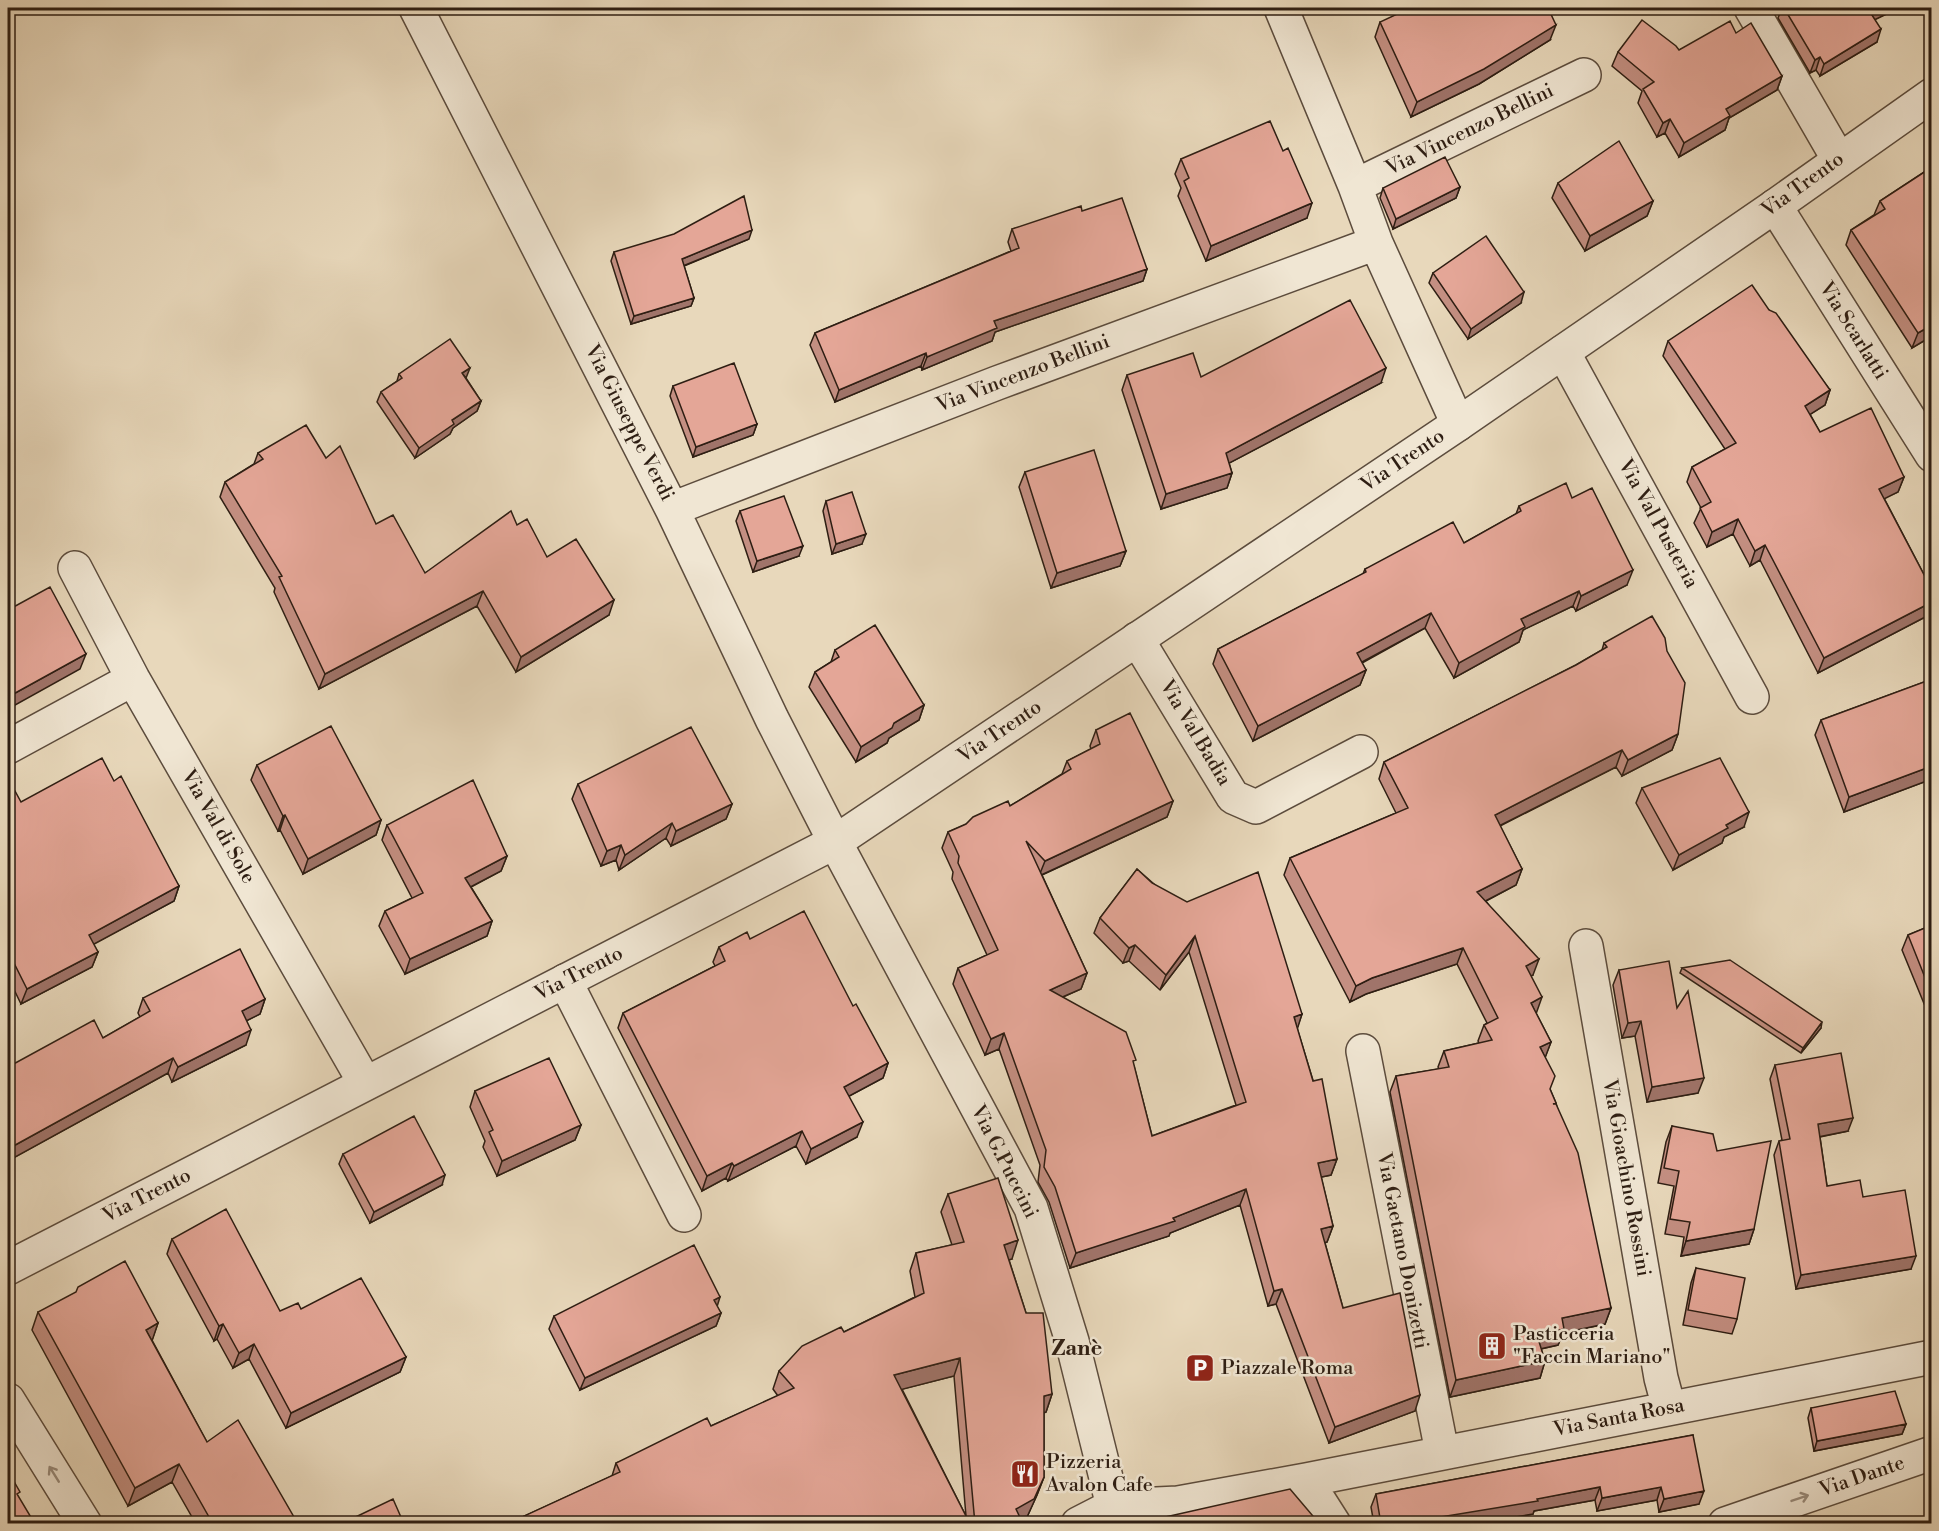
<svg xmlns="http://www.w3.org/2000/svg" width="1939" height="1531" font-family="'Libre Bodoni',serif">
	<rect width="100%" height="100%" fill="#e8d8bb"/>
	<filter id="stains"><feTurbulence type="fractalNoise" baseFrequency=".00333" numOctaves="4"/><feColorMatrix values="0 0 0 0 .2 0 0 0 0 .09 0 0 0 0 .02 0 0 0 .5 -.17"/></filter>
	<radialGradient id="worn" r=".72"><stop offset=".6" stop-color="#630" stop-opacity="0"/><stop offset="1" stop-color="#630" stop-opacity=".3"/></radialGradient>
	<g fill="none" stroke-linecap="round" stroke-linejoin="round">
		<g stroke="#5c4c3d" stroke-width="36">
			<path id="minor" d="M416 8 672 509 772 719 835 842 1031 1208 1072 1341 1113 1506
				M1281 8 1355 186 1376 243 1458 424
				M1751 8 1839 160
				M1355 186 1584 75
				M1775 206 1932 455
				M1563 352 1752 697
				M672 509 997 383 1376 243
				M75 568 133 679 365 1083
				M1137 639 1233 797 1256 807 1361 752
				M8 747 133 679
				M1586 946 1661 1378 1669 1408
				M565 981 684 1215
				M1363 1051 1442 1452
				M8 1400 85 1524
				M1306 1480 1334 1524
				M1078 1524 1113 1506 1178 1503 1306 1480 1932 1357
				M1725 1524 1932 1453"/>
		</g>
		<g stroke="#5c4c3d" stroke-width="36">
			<path id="tertiary" d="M8 1268 835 842 1458 424 1775 206 1932 95"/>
		</g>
		<use href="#minor" stroke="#f0e6d3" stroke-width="33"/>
		<use href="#tertiary" stroke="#f0e6d3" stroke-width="33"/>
	</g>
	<path fill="#c48f82" stroke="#2e1e13" stroke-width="1.5" fill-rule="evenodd" d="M1782 8H1899L1875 19 1877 42 1820 76 1816 70 1810 73 1778 18Z
		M1380 22 1550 40 1479 84 1411 117 1375 37Z
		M1736 33 1782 76 1777 90 1729 118 1725 130 1679 157 1665 133 1657 137 1638 103 1642 91 1612 66 1618 52 1679 50Z
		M1283 151 1307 218 1206 261 1178 196 1181 188 1175 174 1181 159Z
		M1932 167V336L1912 348 1846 245 1851 230 1874 215 1880 201Z
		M1558 183 1653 201 1647 216 1585 251 1552 198Z
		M1460 187 1456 198 1393 229 1380 198 1383 188Z
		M1082 211 1147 269 1143 281 995 332 992 341 922 370 921 366 835 402 810 345 815 333 1011 251 1008 242 1012 229Z
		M749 239 684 266 694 298 691 306 631 324 611 261 614 252Z
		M1433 273 1521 303 1468 339 1429 283Z
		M1769 310 1830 390 1825 405 1810 414 1820 432 1904 477 1898 492 1884 498 1932 590 1931 614 1818 673 1760 560 1750 566 1733 534 1707 547 1694 523 1701 508 1687 482 1692 467 1725 449 1663 356 1668 341Z
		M399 374 466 378 481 401 477 411 453 428 450 434 415 458 377 402 381 392 397 381Z
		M1127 375 1201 377 1381 383 1229 463 1232 473 1227 488 1161 509 1122 390Z
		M673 386 757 424 753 435 693 457 670 396Z
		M258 453 326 458 376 524 425 573 517 525 547 557 609 615 516 672 477 606 319 689 274 592 275 588 220 497 225 482 254 464Z
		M1025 472 1126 551 1120 566 1051 588 1019 487Z
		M1572 498 1627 585 1576 611 1573 606 1523 630 1519 642 1454 678 1425 628 1362 663 1366 670 1360 685 1253 741 1213 664 1218 649 1363 574 1365 569 1464 543 1516 514 1519 506Z
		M826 501 862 544 832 554 823 511Z
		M740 511 799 556 753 572 736 521Z
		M1604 643 1678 734 1672 750 1622 776 1616 767 1500 826 1522 869 1516 885 1486 901 1533 975 1531 976 1536 1013 1551 1042 1545 1057 1550 1089 1556 1103 1611 1308 1605 1324 1563 1333 1558 1345 1541 1349 1545 1361 1540 1378 1450 1397 1390 1092 1396 1076 1439 1069 1438 1067 1444 1051 1479 1043 1478 1041 1484 1025 1487 1023 1457 964 1366 994 1350 1002 1284 875 1290 858 1396 813 1379 779 1384 762 1576 665 1602 650Z
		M835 650 924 705 919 720 889 738 887 743 856 762 809 687 815 672 831 662Z
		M1932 679V779L1844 812 1815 735 1821 720Z
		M1096 730 1173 801 1167 817 1042 875 1087 973 1081 989 1063 997 1134 1066 1152 1136 1236 1105 1189 952 1160 990 1129 961 1123 963 1094 933 1100 918 1137 869 1302 1014 1297 1028 1337 1159 1331 1175 1321 1177 1333 1226 1327 1242 1325 1243 1343 1308 1415 1411 1329 1443 1276 1304 1268 1306 1240 1205 1170 1233 1169 1236 1070 1268 1049 1202 1038 1182 1040 1165 999 1049 985 1055 953 984 958 968 987 955 952 879 953 872 942 848 948 832 1010 806 1062 774 1067 761 1091 749 1090 746Z
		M257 765 381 820 376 835 303 874 280 830 278 831 251 780Z
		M114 781 179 886 174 901 93 944 98 952 92 967 21 1004 8 977V795L21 802Z
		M578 784 732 804 726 819 671 846 666 838 619 870 616 860 601 866 572 799Z
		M1642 788 1744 827 1724 837 1722 843 1673 870 1636 803Z
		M387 825 507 856 501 871 471 887 492 921 487 936 405 974 379 926 385 911 412 898 382 840Z
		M1932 925V1023L1902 950 1908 935Z
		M750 939 853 1006 888 1063 883 1078 849 1096 857 1137 806 1164 796 1146 728 1181 726 1178 702 1191 618 1028 623 1013 715 966 713 962 719 947Z
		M1682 968 1821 1028 1801 1053 1680 973Z
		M1619 970 1677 1008 1698 1093 1647 1102 1635 1036 1622 1038 1613 985Z
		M143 998 265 999 260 1014 246 1021V1045L172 1082 168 1073 11 1159 8 1067 103 1038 140 1017 138 1013Z
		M1775 1065 1848 1131 1820 1137 1827 1186 1863 1197 1911 1269 1796 1289 1774 1155 1779 1141 1782 1140 1770 1079Z
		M475 1091 581 1125 575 1140 497 1176 483 1147 485 1141 470 1107Z
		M1672 1126 1717 1151 1754 1229 1749 1244 1681 1256 1684 1237 1665 1234 1674 1186 1658 1183 1666 1142Z
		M343 1154 442 1185 370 1223 339 1164Z
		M948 1194 1012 1259 1009 1260 1052 1394 1046 1412 1044 1413V1477L1037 1495 1027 1517 1022 1520 1023 1524H507L612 1476 616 1463 711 1426 778 1396 773 1389 779 1371 844 1332 915 1297 910 1271 916 1253 952 1245 941 1212ZM954 1376 966 1516 902 1389Z
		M172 1239 280 1311 301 1309 406 1357 400 1372 286 1428 249 1359 233 1368 217 1339 214 1341 167 1254Z
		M1696 1268 1737 1319 1732 1334 1683 1325 1691 1283Z
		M717 1307 721 1313 716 1326 580 1390 549 1329 554 1316Z
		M38 1312 158 1323 152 1340 207 1442 298 1524H196L172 1482 128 1506 32 1330Z
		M1811 1408 1906 1424 1902 1434 1814 1451 1808 1418Z
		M1693 1435 1699 1504 1659 1512 1657 1500 1597 1511 1595 1500 1534 1511 1533 1514 1473 1524H1374L1371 1507 1376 1494Z"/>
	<path fill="#a0746a" stroke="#2e1e13" stroke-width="1.5" d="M1878 8H1899L1866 24 1870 12Z
		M1556 25 1550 40 1479 84 1411 117 1417 102Z
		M1881 29 1877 42 1820 76 1824 64Z
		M1820 57 1816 70 1810 73 1815 60Z
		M1782 76 1777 90 1729 118 1725 130 1679 157 1684 143 1726 109Z
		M1670 119 1665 133 1657 137 1663 123Z
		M1460 187 1456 198 1393 229 1396 219Z
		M1653 201 1647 216 1585 251 1590 236Z
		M1312 203 1307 218 1206 261 1211 246Z
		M752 230 749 239 678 268 682 259Z
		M1147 269 1143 281 995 332 992 341 922 370 927 357 994 321Z
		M1524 292 1521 303 1468 339 1471 329Z
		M694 298 691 306 631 324 634 316Z
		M1932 325V336L1912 348 1918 333Z
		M926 353 921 366 835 402 839 390Z
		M470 368 466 378 462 373Z
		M1386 368 1381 383 1220 468 1226 453Z
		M1830 390 1825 405 1800 421 1805 406Z
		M481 401 477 411 453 428 450 434 415 458 419 448 452 420Z
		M757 424 753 435 693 457 696 447Z
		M1232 473 1227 488 1161 509 1166 494Z
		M1904 477 1898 492 1874 504 1879 489Z
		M1738 519 1733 534 1707 547 1712 532Z
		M866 534 862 544 832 554 836 544Z
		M1765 545 1760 560 1750 566 1755 551Z
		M803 546 799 556 753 572 757 561Z
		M1126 551 1120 566 1051 588 1057 573Z
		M1633 570 1627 585 1576 611 1581 596Z
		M483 591 477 606 319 689 325 674Z
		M1579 591 1573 606 1523 630 1519 642 1454 678 1459 663 1521 619Z
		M614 600 609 615 516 672 521 657Z
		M1932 602 1931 614 1818 673 1824 658Z
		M1431 613 1425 628 1351 668 1357 653Z
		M86 654 80 669 8 709V697Z
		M1366 670 1360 685 1253 741 1258 726Z
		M924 705 919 720 889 738 887 743 856 762 861 747 894 723Z
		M1678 734 1672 750 1622 776 1628 760Z
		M1622 750 1616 767 1489 831 1495 815Z
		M1932 766V779L1844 812 1849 797Z
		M1173 801 1167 817 1039 876 1045 861Z
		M732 804 726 819 671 846 676 831Z
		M1749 812 1744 827 1724 837 1722 843 1673 870 1679 855 1726 825Z
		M285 815 280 830 278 831 283 816Z
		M381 820 376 835 303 874 308 859Z
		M672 823 666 838 619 870 625 855Z
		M621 845 616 860 601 866 607 851Z
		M507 856 501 871 459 893 465 878Z
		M1522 869 1516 885 1472 908 1477 892Z
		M179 886 174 901 83 950 89 935Z
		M492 921 487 936 405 974 410 959Z
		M1195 936 1189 952 1160 990 1166 975Z
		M1135 945 1129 961 1123 963 1129 948Z
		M1463 948 1457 964 1366 994 1350 1002 1356 986 1372 978Z
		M98 952 92 967 21 1004 27 989Z
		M1539 959 1533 975 1520 982 1526 966Z
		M1087 973 1081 989 1044 1005 1050 990Z
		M1542 997 1536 1014 1531 1003Z
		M265 999 260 1014 236 1026 242 1011Z
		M1302 1014 1297 1030 1294 1017Z
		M1641 1021 1635 1036 1622 1038 1628 1023Z
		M1822 1022 1821 1028 1801 1053 1803 1048Z
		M251 1030 246 1045 172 1082 178 1067Z
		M1004 1033 999 1049 985 1055 991 1039Z
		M1551 1042 1545 1058 1540 1047Z
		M173 1058 168 1073 8 1161V1149Z
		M888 1063 883 1078 838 1102 844 1087Z
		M1704 1078 1698 1093 1647 1102 1652 1087Z
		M1853 1118 1848 1131 1813 1138 1818 1124Z
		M863 1122 857 1137 806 1164 811 1149Z
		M581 1125 575 1140 497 1176 502 1161Z
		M802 1131 796 1146 728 1181 734 1166Z
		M11 1159 8 1170V1161Z
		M1337 1159 1331 1175 1312 1179 1318 1163Z
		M732 1163 726 1178 702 1191 707 1176Z
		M445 1175 442 1185 370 1223 374 1212Z
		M1246 1189 1240 1205 1170 1233 1169 1236 1070 1268 1076 1253 1173 1218Z
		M1333 1226 1327 1242 1315 1245 1321 1229Z
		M1754 1229 1749 1244 1681 1256 1686 1241Z
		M1018 1240 1012 1259 998 1263 1004 1245Z
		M1916 1256 1911 1269 1796 1289 1801 1275Z
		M1282 1289 1276 1304 1268 1306 1274 1291Z
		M720 1297 716 1310 714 1300Z
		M1611 1308 1605 1324 1563 1333 1558 1345 1531 1351 1537 1335 1562 1318Z
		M721 1313 716 1326 580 1390 585 1378Z
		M158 1323 152 1341 146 1330Z
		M223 1324 217 1339 214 1341 219 1326Z
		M254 1344 249 1359 233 1368 239 1353Z
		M406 1357 400 1372 286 1428 291 1413Z
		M960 1358 954 1376 888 1393 894 1375Z
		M1545 1361 1540 1378 1450 1397 1456 1380Z
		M1052 1394 1046 1412 1038 1414 1044 1396Z
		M1420 1395 1415 1411 1329 1443 1335 1427Z
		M1906 1424 1902 1434 1814 1451 1817 1441Z
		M179 1464 172 1482 128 1506 135 1488Z
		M1044 1477 1037 1495 1027 1517 1016 1524V1509Z
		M1600 1487 1595 1500 1534 1511 1533 1514 1473 1524H1398Z
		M1661 1487 1657 1500 1597 1511 1602 1498Z
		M1704 1491 1699 1504 1659 1512 1664 1499Z"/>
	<path fill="#e4a697" stroke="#2e1e13" stroke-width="1.5" d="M1410 8H1548L1556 25 1484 69 1417 102 1380 22Z
		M1784 8H1878L1870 12 1881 29 1824 64 1820 57 1815 60Z
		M1642 20 1676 46 1679 50 1730 21 1736 33 1751 23 1782 76 1726 109 1730 116 1684 143 1670 119 1663 123 1643 89 1654 82 1618 52Z
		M1270 121 1283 151 1288 148 1312 203 1211 246 1184 181 1189 178 1181 159Z
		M1619 141 1653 201 1590 236 1558 183Z
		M1445 157 1460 187 1396 219 1383 188Z
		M1932 167V325L1918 333 1851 230 1885 209 1880 201Z
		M744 196 752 230 682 259 694 298 634 316 614 252 674 234Z
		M1122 198 1147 269 994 321 997 328 927 357 926 353 839 390 815 333 1019 248 1012 229 1081 206 1082 211Z
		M1486 236 1524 292 1471 329 1433 273Z
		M1752 285 1769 310 1776 313 1830 390 1805 406 1820 432 1871 408 1904 477 1879 489 1932 590V602L1824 658 1765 545 1755 551 1738 519 1712 532 1700 508 1711 502 1692 467 1736 443 1668 341Z
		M1350 300 1386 368 1226 453 1232 473 1166 494 1127 375 1193 353 1201 377Z
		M450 339 470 368 462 373 481 401 452 420 454 424 419 448 381 392 402 378 399 374Z
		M734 363 757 424 696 447 673 386Z
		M306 425 326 458 340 446 376 524 393 515 425 573 511 511 517 525 527 519 547 557 576 539 614 600 521 657 483 591 325 674 279 577 282 576 225 482 263 459 258 453Z
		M1094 450 1126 551 1057 573 1025 472Z
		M1566 483 1572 498 1592 488 1633 570 1581 596 1579 591 1521 619 1525 627 1459 663 1431 613 1357 653 1366 670 1258 726 1218 649 1366 572 1365 569 1453 522 1464 543 1521 511 1519 506Z
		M852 492 866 534 836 544 826 501Z
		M784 496 803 546 757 561 740 511Z
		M50 587 86 654 8 697V610Z
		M1652 616 1665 638 1667 651 1685 683 1678 734 1628 760 1622 750 1495 815 1522 869 1477 892 1539 959 1526 966 1542 997 1531 1003 1551 1042 1540 1047 1555 1076 1550 1089 1556 1103 1553 1104H1556L1578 1153 1611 1308 1562 1318 1564 1329 1537 1335 1545 1361 1456 1380 1396 1076 1449 1067 1444 1051 1492 1040 1484 1025 1498 1018 1463 948 1372 978 1356 986 1290 858 1408 808 1384 762 1576 665 1607 647 1604 643Z
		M875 625 924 705 894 723 892 728 861 747 815 672 839 657 835 650Z
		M1932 679V766L1849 797 1821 720Z
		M1130 713 1173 801 1045 861 1026 841 1087 973 1050 990 1126 1032 1136 1060 1133 1061 1152 1136 1246 1102 1195 936 1166 975 1135 945 1129 948 1100 918 1137 869 1152 883 1187 902 1258 872 1302 1014 1294 1017 1313 1081 1322 1079 1337 1159 1318 1163 1333 1226 1321 1229 1343 1308 1400 1293 1420 1395 1335 1427 1282 1289 1274 1291 1246 1189 1173 1218 1175 1221 1076 1253 1055 1187 1044 1167 1046 1150 1004 1033 991 1039 958 968 998 950 958 863 959 856 948 832 966 824 973 817 1008 801 1010 806 1071 769 1067 761 1100 744 1096 730Z
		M331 726 381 820 308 859 285 815 283 816 257 765Z
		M691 727 732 804 676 831 672 823 625 855 621 845 607 851 578 784Z
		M102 758 114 781 121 776 179 886 89 935 98 952 27 989 8 951V795L15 791 21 802Z
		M1720 758 1749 812 1726 825 1728 828 1679 855 1642 788Z
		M473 780 507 856 465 878 492 921 410 959 385 911 423 893 387 825Z
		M804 911 853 1006 856 1004 888 1063 844 1087 863 1122 811 1149 802 1131 734 1166 732 1163 707 1176 623 1013 725 961 719 947 747 932 750 939Z
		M1932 925V995L1908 935Z
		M240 949 265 999 242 1011 251 1030 178 1067 173 1058 8 1149V1067L94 1020 103 1038 150 1011 143 998Z
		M1730 960 1822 1022 1803 1048 1682 968Z
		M1669 961 1677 1008 1688 991 1704 1078 1652 1087 1641 1021 1628 1023 1619 970Z
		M1841 1053 1853 1118 1818 1124 1827 1186 1860 1180 1863 1197 1905 1190 1916 1256 1801 1275 1779 1141 1790 1139 1775 1065Z
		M549 1058 581 1125 502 1161 489 1132 493 1130 475 1091Z
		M414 1116 445 1175 374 1212 343 1154Z
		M1672 1126 1713 1134 1717 1151 1771 1141 1754 1229 1686 1241 1690 1222 1670 1219 1679 1171 1664 1168Z
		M8 1151 11 1159 8 1161Z
		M998 1178 1018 1240 1004 1245 1026 1313H1043L1052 1394 1044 1396V1477L1034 1499 1016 1509 1023 1524H975L960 1358 894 1375 970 1524H507L620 1472 616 1463 707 1418 711 1426 794 1388 779 1371 802 1346 841 1327 844 1332 924 1293 916 1253 964 1242 948 1194Z
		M226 1209 280 1311 298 1303 301 1309 361 1278 406 1357 291 1413 254 1344 239 1353 223 1324 219 1326 172 1239Z
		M694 1245 720 1297 714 1300 721 1313 585 1378 554 1316Z
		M125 1261 158 1323 146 1330 207 1442 238 1420 298 1524H213L179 1464 135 1488 38 1312 76 1292 78 1287Z
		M1696 1268 1745 1278 1737 1319 1688 1310Z
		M1895 1391 1906 1424 1817 1441 1811 1408Z
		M1693 1435 1704 1491 1664 1499 1661 1487 1602 1498 1600 1487 1537 1499 1538 1501 1398 1524H1381L1376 1494Z
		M8 1471 20 1492 17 1494 35 1524H8Z
		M1290 1489 1318 1522V1524H1145L1161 1518Z
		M393 1499 404 1524H341Z"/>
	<defs><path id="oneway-shaft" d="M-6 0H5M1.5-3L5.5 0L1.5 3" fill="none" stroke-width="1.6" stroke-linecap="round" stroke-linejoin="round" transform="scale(1.5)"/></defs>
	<g stroke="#998c7d">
		<use href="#oneway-shaft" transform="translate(54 1474) rotate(-122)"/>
		<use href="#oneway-shaft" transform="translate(1800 1498) rotate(-19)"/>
	</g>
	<defs>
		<g id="building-square" transform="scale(1.5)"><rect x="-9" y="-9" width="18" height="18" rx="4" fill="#8f2418" stroke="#f0e6d3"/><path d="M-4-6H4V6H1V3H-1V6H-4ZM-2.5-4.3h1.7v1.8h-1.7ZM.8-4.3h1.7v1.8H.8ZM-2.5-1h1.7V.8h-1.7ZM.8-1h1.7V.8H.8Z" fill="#fff"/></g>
		<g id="parking-square" transform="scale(1.5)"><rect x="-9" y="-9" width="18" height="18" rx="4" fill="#8f2418" stroke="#f0e6d3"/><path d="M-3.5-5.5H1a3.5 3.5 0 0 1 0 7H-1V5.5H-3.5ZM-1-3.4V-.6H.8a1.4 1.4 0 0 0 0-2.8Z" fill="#fff"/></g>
		<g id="restaurant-square" transform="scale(1.5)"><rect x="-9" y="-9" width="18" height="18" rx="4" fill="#8f2418" stroke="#f0e6d3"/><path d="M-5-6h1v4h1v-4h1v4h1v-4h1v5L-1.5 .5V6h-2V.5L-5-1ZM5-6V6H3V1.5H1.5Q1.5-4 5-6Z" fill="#fff"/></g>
	</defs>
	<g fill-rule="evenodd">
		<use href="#building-square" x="1492" y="1346"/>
		<use href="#parking-square" x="1200" y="1368"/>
		<use href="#restaurant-square" x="1025" y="1474"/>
	</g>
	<g text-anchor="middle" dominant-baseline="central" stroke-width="5" stroke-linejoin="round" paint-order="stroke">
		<g font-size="20" fill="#2e1e13" stroke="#f0e6d3">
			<text transform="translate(1470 130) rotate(-26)">Via Vincenzo Bellini</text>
			<text transform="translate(1803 185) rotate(-36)">Via Trento</text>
			<text transform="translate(1853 331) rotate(58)">Via Scarlatti</text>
			<text transform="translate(1023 374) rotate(-21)">Via Vincenzo Bellini</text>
			<text transform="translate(629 423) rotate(63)">Via Giuseppe Verdi</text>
			<text transform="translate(1403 461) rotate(-34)">Via Trento</text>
			<text transform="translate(1658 524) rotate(61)">Via Val Pusteria</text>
			<text transform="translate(1000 732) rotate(-34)">Via Trento</text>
			<text transform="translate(1195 733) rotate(59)">Via Val Badia</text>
			<text transform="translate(218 827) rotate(60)">Via Val di Sole</text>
			<text transform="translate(579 974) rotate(-27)">Via Trento</text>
			<text transform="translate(1004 1162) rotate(63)">Via G.Puccini</text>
			<text transform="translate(1626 1178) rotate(80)">Via Gioachino Rossini</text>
			<text transform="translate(147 1196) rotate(-27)">Via Trento</text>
			<text transform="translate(1402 1251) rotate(79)">Via Gaetano Donizetti</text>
			<text transform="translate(1619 1418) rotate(-11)">Via Santa Rosa</text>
			<text transform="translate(1862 1477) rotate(-19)">Via Dante</text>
		</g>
		<g font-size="20" fill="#2e1e13" stroke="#f0e6d3" text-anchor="start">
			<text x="1513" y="1334">Pasticceria<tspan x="1513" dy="23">"Faccin Mariano"</tspan></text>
			<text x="1221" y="1368">Piazzale Roma</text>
			<text x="1046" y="1462">Pizzeria<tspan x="1046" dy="23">Avalon Cafe</tspan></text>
		</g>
		<g font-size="22" font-weight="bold" fill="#2e1e13" stroke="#f0e6d3">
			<text x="1077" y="1348">Zanè</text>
		</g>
	</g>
	<rect width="1939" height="1531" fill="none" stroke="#e8d8bb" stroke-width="30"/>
	<rect x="9" y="9" width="1921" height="1513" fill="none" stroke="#2e1e13" stroke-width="3"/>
	<rect x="15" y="15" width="1909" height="1501" fill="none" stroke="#2e1e13" stroke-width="1.5"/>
	<rect width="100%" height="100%" filter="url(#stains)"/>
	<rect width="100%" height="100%" fill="url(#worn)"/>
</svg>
